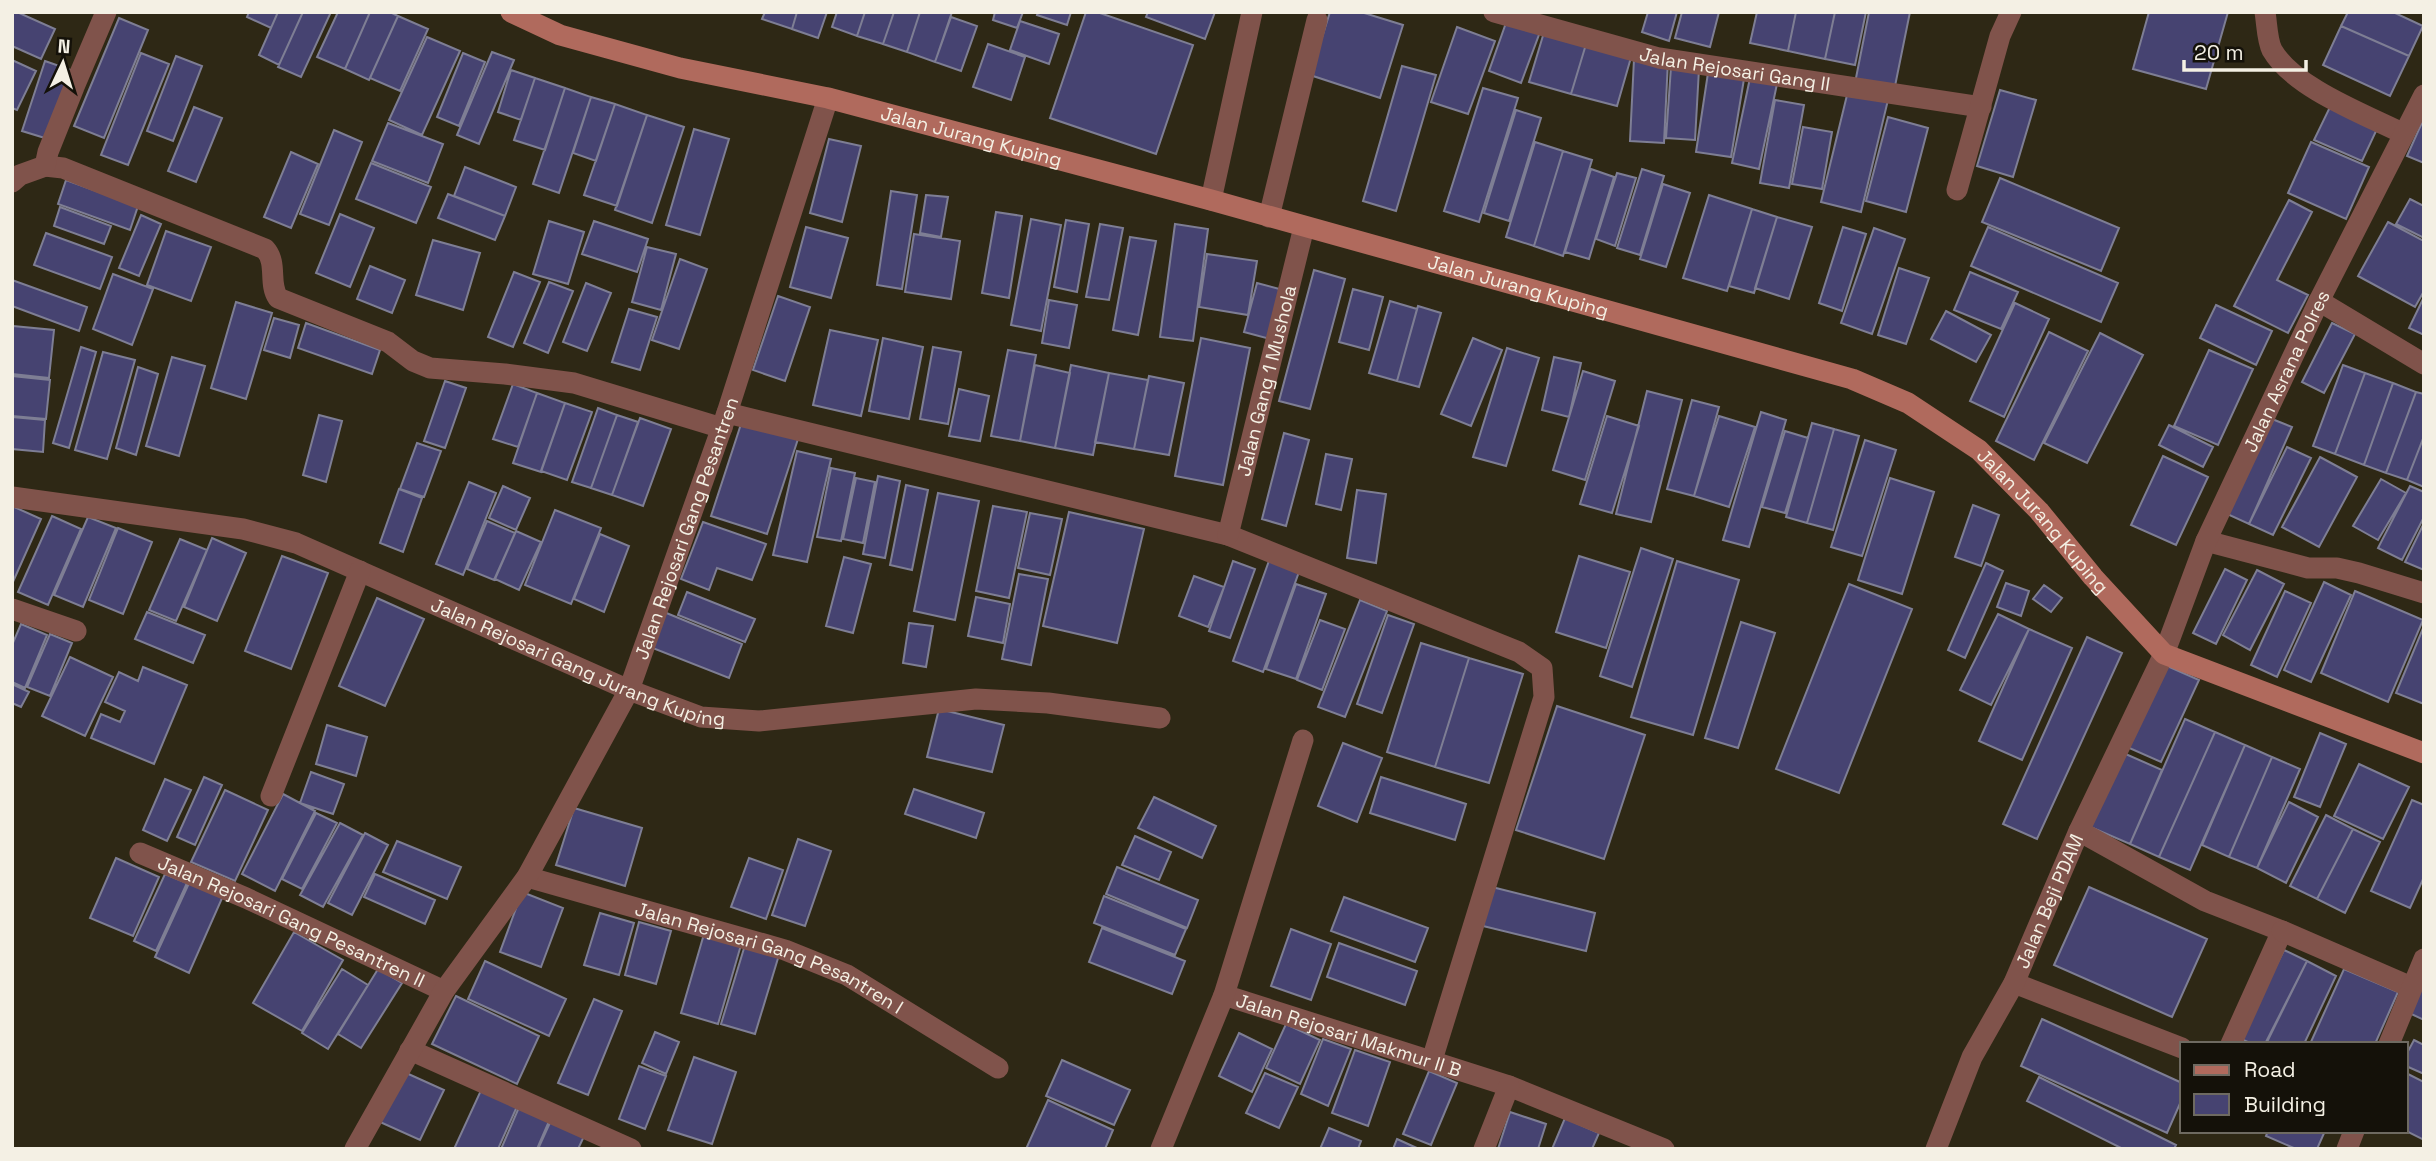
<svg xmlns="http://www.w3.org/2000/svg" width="2436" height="1161" font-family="'Space Grotesk',sans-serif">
	<rect width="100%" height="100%" fill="#2e2815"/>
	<path fill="#464371" stroke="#7e7e94" stroke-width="2" d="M12 12H17L55 29 41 59 12 46Z
		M249 12H278L271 28 247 17Z
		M278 12H303L279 65 259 55Z
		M303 12H331L301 77 278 67Z
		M338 12H370L345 69 317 57Z
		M370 12H390L398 16 369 80 345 69Z
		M765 12H797L792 29 762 19Z
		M797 12H827L818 38 792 29Z
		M837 12H865L857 36 832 27Z
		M865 12H894L883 44 857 36Z
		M894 12H920L907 52 883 44Z
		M920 12H952L935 62 907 52Z
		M995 12H1023L1017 28 993 20Z
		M1038 12H1071L1067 25 1037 15Z
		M1086 12H1097L1193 45 1156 154 1050 118Z
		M1148 12H1215L1205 39 1146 17Z
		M1330 12H1361L1403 25 1380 98 1310 75Z
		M1648 12H1677L1669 41 1642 32Z
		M1682 12H1719L1710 47 1675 38Z
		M1757 12H1796L1788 51 1750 43Z
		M1796 12H1835L1825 59 1788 51Z
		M1835 12H1866L1855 65 1825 59Z
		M1869 12H1910L1894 91 1855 83Z
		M2149 12H2228L2206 89 2133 69Z
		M2348 12H2393L2423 26 2409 56 2341 26Z
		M398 16 428 29 400 91 370 78Z
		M951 17 977 26 961 71 935 62Z
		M119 18 148 30 104 138 74 126Z
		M1507 20 1540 32 1521 83 1489 71Z
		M1020 21 1059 34 1049 64 1010 50Z
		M2341 26 2409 56 2390 96 2323 65Z
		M1457 27 1495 41 1468 114 1431 102Z
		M1545 29 1587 41 1571 94 1529 82Z
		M427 37 460 51 422 135 389 120Z
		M1587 41 1632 54 1617 106 1571 94Z
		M988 44 1025 57 1011 100 973 87Z
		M492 52 514 60 479 144 457 135Z
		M141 53 169 64 128 165 101 155Z
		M463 53 485 62 459 126 437 117Z
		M176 56 202 66 173 141 147 131Z
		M1634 59 1668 60 1664 143 1630 141Z
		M12 60 36 71 17 110 12 108Z
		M45 61 71 70 48 139 22 131Z
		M1402 66 1436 75 1396 211 1363 201Z
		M1671 67 1699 69 1695 140 1666 138Z
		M511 70 535 78 521 120 498 112Z
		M1708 73 1744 79 1731 157 1696 152Z
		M535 78 565 88 545 150 514 140Z
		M1750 78 1777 84 1759 169 1732 163Z
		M565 88 591 97 559 193 533 184Z
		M1483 88 1518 98 1479 222 1444 211Z
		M2000 90 2036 100 2013 177 1977 166Z
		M1848 91 1888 100 1861 212 1821 202Z
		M591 97 615 104 596 161 573 153Z
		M1775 100 1804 105 1789 188 1760 183Z
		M615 104 647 115 617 206 584 195Z
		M194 107 222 118 196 182 168 171Z
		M2330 107 2377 129 2362 161 2314 140Z
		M1516 110 1541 118 1509 221 1484 213Z
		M647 115 684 127 652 223 615 210Z
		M1888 117 1928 128 1906 212 1866 201Z
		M2424 118V163L2407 156Z
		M388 123 443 144 428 183 372 161Z
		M1803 127 1832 132 1822 189 1792 184Z
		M694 129 729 139 700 235 666 225Z
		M334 130 362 142 329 225 300 214Z
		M829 139 861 146 842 222 810 213Z
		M1535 142 1563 151 1534 246 1506 237Z
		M2311 142 2369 167 2346 219 2288 193Z
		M1563 151 1592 160 1563 256 1534 246Z
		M291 152 318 164 291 228 264 217Z
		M371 163 431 187 416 223 356 199Z
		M465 167 516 187 505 216 454 196Z
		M1591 169 1614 177 1589 259 1565 252Z
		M1642 169 1664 176 1640 255 1617 248Z
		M1617 173 1636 178 1615 246 1596 239Z
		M2000 178 2119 228 2101 271 1982 222Z
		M66 180 138 206 130 230 58 204Z
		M1663 184 1690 193 1666 267 1640 259Z
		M891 191 917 195 902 289 877 285Z
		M448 194 505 216 495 240 438 218Z
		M926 195 948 197 941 237 920 233Z
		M1709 195 1752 209 1727 291 1683 278Z
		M2410 199 2424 206V238L2396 224Z
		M2289 200 2312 212 2277 280 2308 295 2288 333 2234 306Z
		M60 207 111 226 104 244 54 226Z
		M1752 209 1777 217 1754 293 1729 286Z
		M996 212 1022 216 1009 298 982 293Z
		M340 214 374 228 350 287 316 273Z
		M141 215 161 224 139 276 119 268Z
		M1777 217 1812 227 1789 299 1755 288Z
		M1031 219 1061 225 1041 331 1011 325Z
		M1066 220 1089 224 1077 292 1054 287Z
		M549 221 584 232 568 284 533 274Z
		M594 221 648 239 637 272 582 254Z
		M2388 222 2424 241V291L2415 307 2358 276Z
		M1100 224 1123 228 1109 300 1086 297Z
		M1175 224 1208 229 1193 341 1160 337Z
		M806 227 848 238 831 298 790 287Z
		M1843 227 1866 234 1842 311 1819 303Z
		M1988 227 2118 283 2101 322 1971 266Z
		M1874 228 1905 239 1872 334 1841 323Z
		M166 231 211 247 191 301 147 285Z
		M46 233 112 257 100 289 34 265Z
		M914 234 960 241 951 299 905 292Z
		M1130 237 1156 241 1138 335 1113 330Z
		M433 240 480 253 463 310 416 295Z
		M647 247 676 254 661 310 632 302Z
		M1207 254 1257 261 1248 315 1199 307Z
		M680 259 707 269 679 349 652 340Z
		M370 266 405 280 392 313 357 299Z
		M1899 268 1929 278 1906 344 1878 335Z
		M1314 270 1345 279 1310 409 1279 401Z
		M514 272 540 282 513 347 488 337Z
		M1970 272 2018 292 2001 329 1954 310Z
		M113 274 153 289 132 345 93 329Z
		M12 280 87 307 79 331 12 306Z
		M549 282 573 291 548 353 524 343Z
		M586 283 611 293 587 351 563 342Z
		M1257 283 1287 291 1274 340 1244 332Z
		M1353 289 1383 297 1369 350 1339 342Z
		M778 296 810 307 785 381 753 370Z
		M2424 297V335L2409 328Z
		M1049 300 1077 305 1069 348 1042 343Z
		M1390 301 1417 309 1397 381 1369 373Z
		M236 302 272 313 246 399 211 388Z
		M2015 303 2049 319 2004 417 1970 401Z
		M2216 305 2272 331 2256 365 2200 338Z
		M1418 306 1441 313 1419 387 1397 381Z
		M629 309 657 317 640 370 612 362Z
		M1946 311 1991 335 1976 362 1931 339Z
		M274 318 299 325 290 358 264 350Z
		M306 323 380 350 372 374 298 348Z
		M2332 323 2355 334 2324 393 2302 382Z
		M13 326 54 330 49 378 12 374Z
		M830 330 878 340 861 416 813 405Z
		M2049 332 2088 351 2034 460 1996 441Z
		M2100 333 2143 355 2087 463 2044 443Z
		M883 338 923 347 909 419 869 411Z
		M1201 338 1250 348 1223 485 1175 476Z
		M1473 338 1502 350 1471 426 1441 414Z
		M81 347 96 352 69 448 53 443Z
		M933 347 961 352 948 424 920 419Z
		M1507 348 1539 358 1506 466 1473 457Z
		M1008 350 1036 355 1020 441 991 436Z
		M2209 350 2253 369 2218 445 2174 426Z
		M103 352 135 360 107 459 75 450Z
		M172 357 205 366 179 456 146 446Z
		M1554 357 1581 363 1569 417 1542 410Z
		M1035 365 1070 373 1055 448 1020 441Z
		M1071 365 1109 373 1093 455 1055 448Z
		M2343 365 2365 373 2335 454 2313 446Z
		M138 367 158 374 136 455 116 448Z
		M1583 371 1615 381 1585 480 1553 470Z
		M1109 373 1148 380 1134 449 1095 442Z
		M2365 373 2393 383 2364 465 2335 454Z
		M12 376 50 380 46 419 12 416Z
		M1149 376 1184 383 1169 455 1134 449Z
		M445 381 466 388 445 448 424 441Z
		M2393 383 2416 392 2386 473 2364 465Z
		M513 384 537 393 518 447 493 439Z
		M959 389 989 396 980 441 949 436Z
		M1647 391 1682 400 1651 522 1616 514Z
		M2416 392 2424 394V436L2407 480 2386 473Z
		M537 393 565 403 541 472 513 463Z
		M1692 400 1719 407 1694 496 1667 489Z
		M565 403 592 412 567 480 541 471Z
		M598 408 617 415 591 488 572 482Z
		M1761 412 1786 420 1749 547 1723 540Z
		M319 415 342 421 326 482 303 475Z
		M617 415 638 422 612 495 591 488Z
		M1607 416 1639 426 1612 513 1580 504Z
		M1719 416 1755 427 1729 507 1694 496Z
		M12 417 45 420 43 452 12 449Z
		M2267 417 2292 427 2249 524 2225 513Z
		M640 418 671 429 643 506 612 495Z
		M742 421 798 439 767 534 711 516Z
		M1812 423 1834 429 1807 523 1786 517Z
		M2169 425 2213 447 2203 467 2159 445Z
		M1834 429 1859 436 1833 530 1807 523Z
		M1785 431 1808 438 1785 513 1762 507Z
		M1284 433 1309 440 1286 526 1262 519Z
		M2424 436V487L2407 480Z
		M1865 440 1896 450 1862 556 1831 547Z
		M417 443 441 451 424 497 400 489Z
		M2287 447 2311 458 2273 535 2249 524Z
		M797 451 831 459 807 562 773 555Z
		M1326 454 1352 459 1341 510 1316 504Z
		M2163 456 2208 477 2176 545 2131 525Z
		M2320 457 2357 477 2319 547 2282 527Z
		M831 468 855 473 841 541 817 537Z
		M878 476 900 481 885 558 863 554Z
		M856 478 875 482 863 543 843 539Z
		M1890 478 1934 492 1902 594 1858 580Z
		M2381 479 2406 493 2378 540 2353 526Z
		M469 482 496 493 463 575 436 564Z
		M906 485 928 490 912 570 890 565Z
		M503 486 530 498 516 530 489 518Z
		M2410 486 2424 492V517L2402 560 2378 548Z
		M399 489 422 498 403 552 380 543Z
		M1357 490 1386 494 1376 563 1347 558Z
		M938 493 979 501 955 620 914 611Z
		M1973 505 1999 515 1981 566 1955 557Z
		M12 506 41 519 12 584Z
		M993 506 1027 512 1009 598 976 591Z
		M555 510 601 528 571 604 525 585Z
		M1069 512 1144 529 1117 643 1043 626Z
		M1030 513 1062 519 1050 575 1018 568Z
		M52 516 81 529 48 605 18 592Z
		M88 517 116 528 83 607 54 595Z
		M487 521 515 533 494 580 467 569Z
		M703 522 766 544 752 580 717 568 709 590 681 579Z
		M2424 523V570L2405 562Z
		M118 528 152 542 123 614 89 600Z
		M516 531 541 542 519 590 495 579Z
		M600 534 629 546 604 612 574 599Z
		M212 538 246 553 217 621 184 607Z
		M180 539 207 550 176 621 149 610Z
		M1641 548 1673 559 1632 687 1600 676Z
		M282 556 328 573 291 669 245 651Z
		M1579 556 1630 572 1606 648 1556 632Z
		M844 557 871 564 853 633 826 626Z
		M1270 558 1300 569 1263 672 1233 661Z
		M1233 561 1255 569 1230 638 1209 631Z
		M1677 561 1739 580 1693 735 1631 717Z
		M1986 563 2003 571 1965 658 1948 650Z
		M2225 569 2247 580 2216 644 2193 633Z
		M2257 570 2284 584 2250 650 2223 635Z
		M1019 574 1048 579 1031 665 1002 659Z
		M1194 576 1224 587 1208 627 1179 616Z
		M2324 582 2351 595 2311 682 2284 670Z
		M2006 583 2029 591 2021 616 1997 607Z
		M1296 584 1326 594 1296 679 1266 669Z
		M1849 584 1912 609 1839 793 1776 769Z
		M2044 585 2062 598 2051 612 2033 599Z
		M2285 591 2311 603 2277 677 2251 665Z
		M2355 591 2423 620 2388 702 2321 673Z
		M687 592 755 619 745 642 678 615Z
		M976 597 1010 604 1003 643 968 636Z
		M377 598 424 619 385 706 339 686Z
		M1360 600 1387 611 1345 717 1318 707Z
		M147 612 205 635 193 663 135 639Z
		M664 612 742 644 729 678 650 647Z
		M1998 614 2029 629 1991 705 1960 690Z
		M1388 615 1414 624 1382 713 1357 704Z
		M1320 620 1345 629 1322 690 1297 680Z
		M1741 622 1775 633 1738 748 1705 738Z
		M909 623 933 626 926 667 903 663Z
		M21 624 47 635 25 688 12 682V645Z
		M2424 626V704L2396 693Z
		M2029 629 2072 648 2022 760 1979 741Z
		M50 634 72 643 50 696 27 687Z
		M2087 637 2122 653 2037 839 2003 824Z
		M1421 643 1469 658 1435 767 1387 752Z
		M70 657 113 677 85 736 42 716Z
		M1469 658 1523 674 1489 783 1435 767Z
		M2165 665 2199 680 2161 762 2127 747Z
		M143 667 187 685 154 764 91 738 101 714 120 722 125 711 105 702 119 672 138 681Z
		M12 684 29 692 21 707 12 703Z
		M1557 706 1645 735 1604 859 1516 830Z
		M939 709 1004 725 992 772 927 757Z
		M2185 719 2215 732 2159 857 2130 844Z
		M327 725 367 737 356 776 316 764Z
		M2215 732 2245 745 2190 870 2159 857Z
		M2320 733 2346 744 2320 807 2294 797Z
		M1343 743 1382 758 1357 822 1318 806Z
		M2245 745 2272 757 2229 857 2202 845Z
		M2121 752 2162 770 2130 844 2088 826Z
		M2272 757 2300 769 2257 868 2229 857Z
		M2359 764 2409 787 2383 839 2334 816Z
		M311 772 344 784 333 814 300 803Z
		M204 777 222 785 195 845 177 837Z
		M1381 777 1466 804 1455 840 1370 813Z
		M165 779 191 790 167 841 143 830Z
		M914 789 984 813 976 838 905 814Z
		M225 790 268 810 235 881 191 862Z
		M283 794 315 811 275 891 242 874Z
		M1154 797 1216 826 1202 858 1138 828Z
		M2412 800 2424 805V877L2410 908 2371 891Z
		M2289 802 2318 817 2286 883 2257 868Z
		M574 808 642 828 625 886 556 865Z
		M316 813 337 823 302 889 282 879Z
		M2326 815 2353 829 2317 899 2290 886Z
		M340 823 363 835 323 907 300 895Z
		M2353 829 2380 842 2345 913 2317 899Z
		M365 833 388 845 352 915 328 903Z
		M1135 836 1171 852 1159 880 1122 865Z
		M798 839 831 851 805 926 772 915Z
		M397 841 461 867 447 899 383 872Z
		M116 858 159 877 133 936 90 918Z
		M749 858 783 870 766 919 731 907Z
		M1117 867 1198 900 1187 928 1106 894Z
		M165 874 187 883 156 951 134 941Z
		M375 874 435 900 425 924 364 897Z
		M190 881 223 896 189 973 155 957Z
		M1492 887 1595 913 1586 951 1483 926Z
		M2089 887 2207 939 2172 1017 2054 965Z
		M522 892 563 908 541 967 500 952Z
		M1104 896 1186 929 1175 955 1094 923Z
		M1344 897 1428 928 1415 962 1331 931Z
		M600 913 634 923 619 975 584 965Z
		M639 922 671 931 656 984 625 975Z
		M1102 928 1185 961 1172 994 1089 962Z
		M1291 929 1331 944 1311 1000 1271 986Z
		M294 932 343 960 302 1031 253 1003Z
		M704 934 741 945 718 1024 681 1013Z
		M1339 943 1417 971 1405 1005 1327 977Z
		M745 945 779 955 755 1034 721 1024Z
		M2284 950 2307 961 2265 1044H2252L2239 1038Z
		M485 961 566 999 549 1036 468 999Z
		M2307 961 2336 976 2304 1044H2266Z
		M342 969 368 985 328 1049 302 1033Z
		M378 969 402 983 361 1048 338 1034Z
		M2344 969 2398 992 2375 1044H2310Z
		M2424 975V1020L2405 1011Z
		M456 996 539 1036 517 1084 432 1044Z
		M594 999 622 1011 588 1095 558 1083Z
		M2042 1019 2182 1083V1099L2167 1133 2021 1066Z
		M1286 1024 1320 1040 1300 1084 1266 1068Z
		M655 1032 679 1042 666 1074 642 1063Z
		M1239 1033 1272 1049 1252 1092 1219 1076Z
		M1323 1039 1351 1049 1328 1106 1301 1094Z
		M2414 1040 2424 1045V1074L2406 1066V1055Z
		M1355 1050 1390 1062 1368 1126 1332 1113Z
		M694 1057 736 1072 712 1144 668 1130Z
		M1062 1060 1130 1090 1114 1125 1046 1096Z
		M639 1066 666 1076 645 1129 619 1119Z
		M1429 1071 1457 1083 1431 1145 1403 1134Z
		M404 1072 444 1090 420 1140 380 1122Z
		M1265 1073 1298 1087 1279 1128 1246 1113Z
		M2406 1073 2424 1082V1140L2406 1131Z
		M2039 1077 2176 1145 2174 1149H2123L2027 1101Z
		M483 1086 519 1102 498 1149H454Z
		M1048 1100 1113 1130 1105 1149H1026Z
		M520 1105 550 1119 537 1149H501Z
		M1510 1112 1546 1124 1538 1149H1498Z
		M553 1116 587 1130 578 1149H538Z
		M1565 1118 1599 1133 1592 1149H1552Z
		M1329 1128 1361 1141 1358 1149H1320Z
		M2268 1131H2325L2317 1149H2296L2266 1136Z
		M1397 1139 1419 1149H1393Z"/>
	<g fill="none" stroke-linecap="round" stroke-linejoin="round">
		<path stroke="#80534b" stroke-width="21" d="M1269 217 1317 20"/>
		<g stroke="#80534b" stroke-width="21">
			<path id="s1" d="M1494 12 1659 58 1981 107"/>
			<path d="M2265 12C2267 24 2267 40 2272 50 2294 88 2364 114 2404 134"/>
			<path d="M45 166 63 168 265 249C278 263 268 283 278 298L388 342 413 361 430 368 505 374 574 383 722 428"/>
			<path d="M12 182 20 175 45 166 48 152 74 87 106 12"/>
			<path d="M1957 190 2000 36 2011 12"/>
			<path d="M1211 200 1252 12"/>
			<path d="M2319 301 2424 364"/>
			<path d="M727 413 1228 535 1519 652 1542 668 1544 697 1432 1060"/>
			<path id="s2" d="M12 497 243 529 296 543 629 690 701 717 759 721 976 699 1048 703 1160 718"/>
			<path id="s3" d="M1228 535 1304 227"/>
			<path d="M2206 541 2308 568H2337L2359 573 2424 593"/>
			<path d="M12 609 76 631"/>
			<path d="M271 796 360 571"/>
			<path d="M2079 831 2205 901 2282 931 2231 1044"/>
			<path id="s4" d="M140 853 246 898 444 991"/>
			<path id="s5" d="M527 877 785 950 847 975 998 1068"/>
			<path d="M2282 931 2411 987"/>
			<path d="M2014 983 2182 1048"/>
			<path id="s6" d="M1224 995 1509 1086 1664 1149"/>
			<path d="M2389 1044 2424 959"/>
			<path d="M410 1050 631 1149"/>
			<path id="s7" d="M355 1149 444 991 527 877 629 690 727 413 828 98"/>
			<path d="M1161 1149 1224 995 1303 740"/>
			<path d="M1484 1149 1509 1086"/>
			<path id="s8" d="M1936 1149 1972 1057 2014 983 2079 831 2164 654 2206 541 2319 301 2424 95"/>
			<path d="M2347 1149 2354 1131"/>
		</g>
		<path stroke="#b06a5d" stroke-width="21" id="s9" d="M511 12 560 35 680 68 828 98 1211 200 1852 379 1908 403 1979 450 2039 511 2093 577 2164 654 2424 753"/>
	</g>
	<g text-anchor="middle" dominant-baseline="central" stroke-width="7" stroke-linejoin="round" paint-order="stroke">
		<g font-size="19" fill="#f4f0e4" stroke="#141109">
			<text stroke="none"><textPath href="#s1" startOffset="248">Jalan Rejosari Gang II</textPath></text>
			<text stroke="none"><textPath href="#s9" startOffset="478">Jalan Jurang Kuping</textPath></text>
			<text stroke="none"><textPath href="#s9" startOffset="1045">Jalan Jurang Kuping</textPath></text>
			<text stroke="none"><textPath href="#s8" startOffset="854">Jalan Asrana Polres</textPath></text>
			<text stroke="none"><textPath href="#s3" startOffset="159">Jalan Gang 1 Mushola</textPath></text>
			<text stroke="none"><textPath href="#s9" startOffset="1633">Jalan Jurang Kuping</textPath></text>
			<text stroke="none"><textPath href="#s7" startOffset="707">Jalan Rejosari Gang Pesantren</textPath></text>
			<text stroke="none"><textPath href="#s2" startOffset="595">Jalan Rejosari Gang Jurang Kuping</textPath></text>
			<text stroke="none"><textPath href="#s8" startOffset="273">Jalan Beji PDAM</textPath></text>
			<text stroke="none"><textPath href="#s4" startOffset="166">Jalan Rejosari Gang Pesantren II</textPath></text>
			<text stroke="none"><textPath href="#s5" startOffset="256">Jalan Rejosari Gang Pesantren I</textPath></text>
			<text stroke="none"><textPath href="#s6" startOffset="131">Jalan Rejosari Makmur II B</textPath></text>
		</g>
	</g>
	<rect width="2436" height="1161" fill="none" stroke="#f4f0e4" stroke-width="28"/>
	<rect x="2180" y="1042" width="228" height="91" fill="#141109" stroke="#6e6a61" stroke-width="2"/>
	<rect x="2194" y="1065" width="35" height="10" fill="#b06a5d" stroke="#6e6a61" stroke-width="2"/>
	<text x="2244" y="1077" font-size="21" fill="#f4f0e4">Road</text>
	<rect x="2194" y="1094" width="35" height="21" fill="#464371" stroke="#6e6a61" stroke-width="2"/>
	<text x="2244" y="1112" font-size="21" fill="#f4f0e4">Building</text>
	<g transform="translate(63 63) rotate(4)" stroke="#141109" stroke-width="5" paint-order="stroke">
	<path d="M0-5L12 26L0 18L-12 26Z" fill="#f4f0e4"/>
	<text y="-10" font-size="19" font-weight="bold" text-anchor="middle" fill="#f4f0e4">N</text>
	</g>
	<path d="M2184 60v10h122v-10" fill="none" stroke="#f4f0e4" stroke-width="3.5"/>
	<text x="2194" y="60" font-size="21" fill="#f4f0e4" stroke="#141109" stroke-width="5" paint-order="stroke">20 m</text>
</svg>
